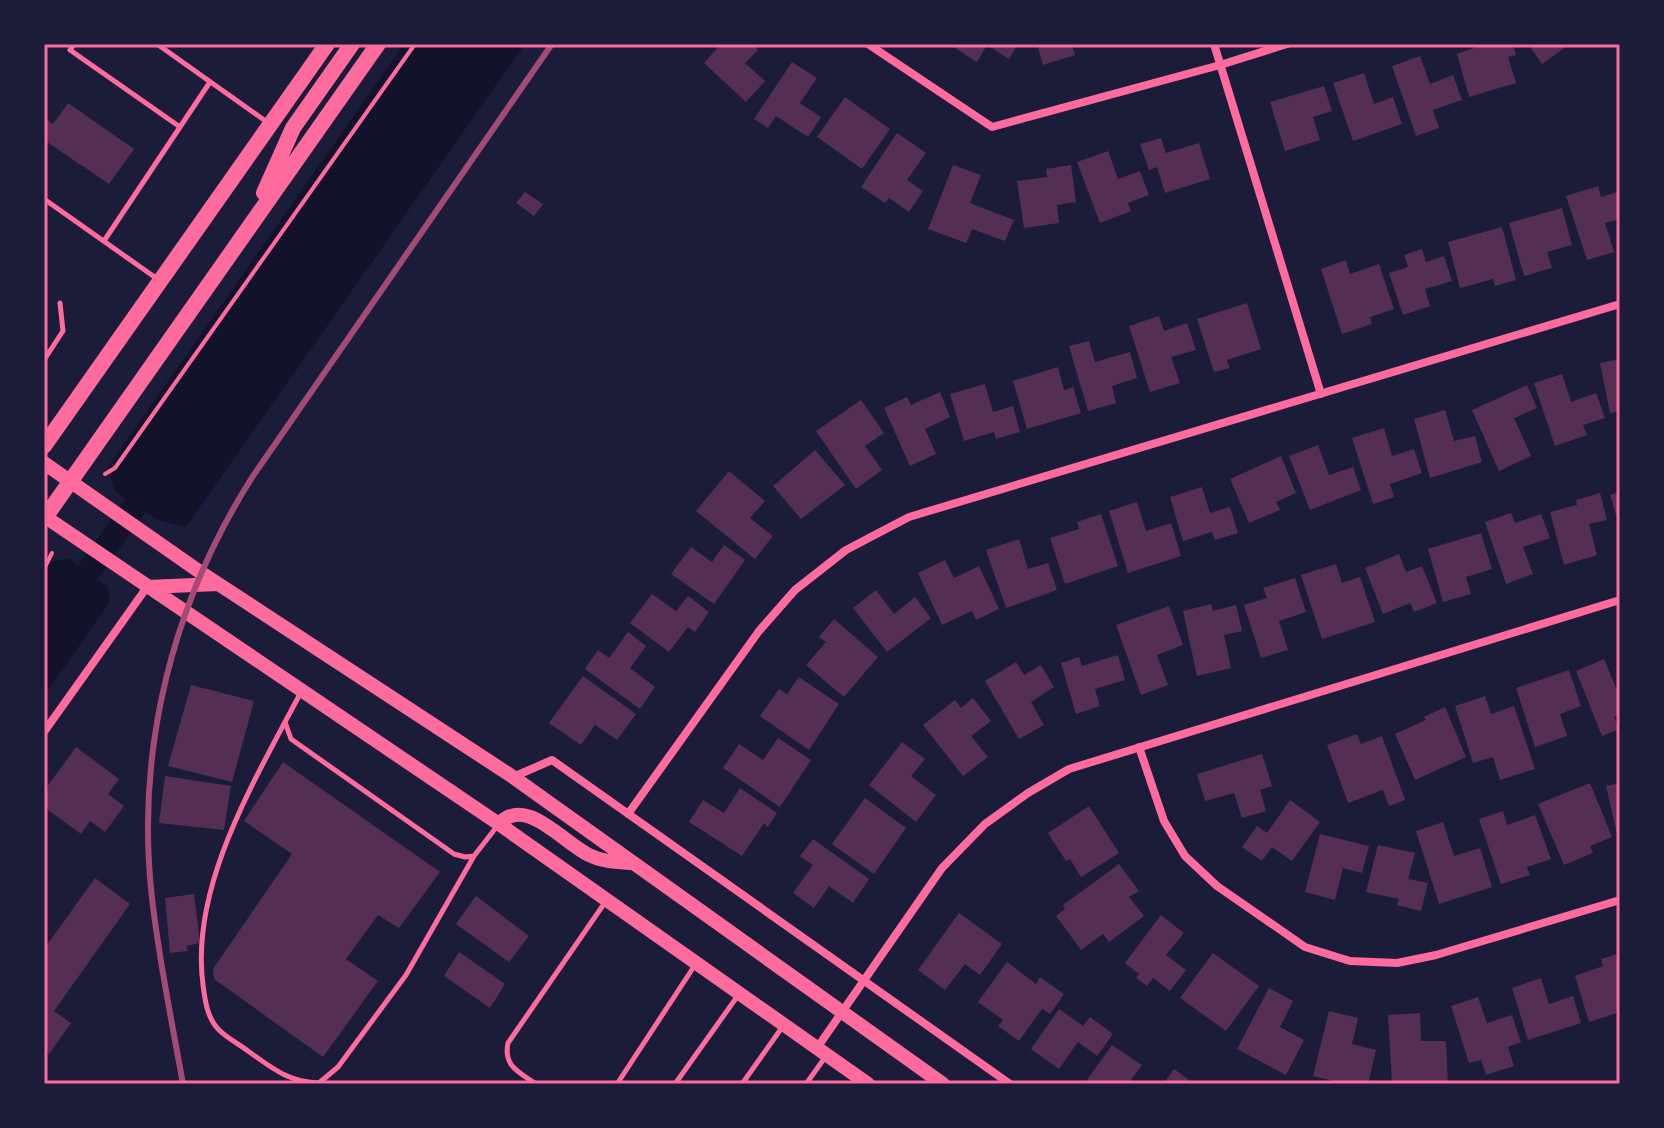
<svg xmlns="http://www.w3.org/2000/svg" width="1664" height="1128" font-family="Quicksand,sans-serif">
	<rect width="100%" height="100%" fill="#1b1b3a"/>
	<path fill="#12122b" d="M404 44H525L186 527 157 520 115 491 108 467Z
		M69 559 108 587 109 603 44 696V562Z"/>
	<g fill="none" stroke-linecap="round" stroke-linejoin="round">
		<path stroke="#12122b" stroke-width="24" d="M44 634 155 478"/>
	</g>
	<path fill="#542f53" d="M721 44H752L758 50 745 63 765 81 746 102 704 63Z
		M953 44H1018L1009 59 987 45 977 62 952 46Z
		M1037 44H1072L1075 55 1043 65Z
		M1485 44H1513L1516 55 1508 57 1516 83 1469 97 1457 54Z
		M1528 44H1570L1542 64Z
		M1420 56 1430 84 1453 75 1462 100 1433 110 1439 128 1416 136 1392 66Z
		M792 62 817 78 800 103 821 117 808 137 776 116 768 128 754 119Z
		M1364 73 1374 104 1393 97 1402 124 1353 141 1333 83Z
		M1324 86 1332 111 1313 117 1320 140 1285 151 1270 102Z
		M845 97 890 129 862 169 817 137Z
		M68 103 134 149 109 184 44 140V118L53 124Z
		M897 133 926 153 907 180 923 191 909 212 889 198 885 203 861 187Z
		M1161 138 1166 153 1199 143 1210 179 1165 193 1157 167 1149 170 1140 144Z
		M1108 151 1118 179 1140 171 1149 195 1128 203 1131 211 1100 223 1077 162Z
		M953 165 981 175 970 203 1014 220 1005 241 972 229 966 243 928 229Z
		M1071 165 1076 202 1057 205 1059 223 1024 228 1017 181 1047 177 1046 169Z
		M1598 186 1601 197 1620 191V219L1605 223 1614 252 1587 260 1566 196Z
		M525 192 543 204 534 216 516 203Z
		M1562 208 1572 245 1547 252 1552 268 1524 276 1509 223Z
		M1502 227 1516 280 1495 286 1493 279 1460 288 1448 242Z
		M1422 249 1426 262 1444 256 1452 281 1425 289 1430 306 1403 315 1389 273 1408 267 1404 255Z
		M1346 260 1350 274 1379 264 1394 309 1370 317 1372 324 1342 334 1321 269Z
		M1247 303 1261 349 1227 360 1230 368 1214 372 1197 319Z
		M1159 316 1164 331 1187 323 1196 350 1171 357 1180 383 1150 392 1129 326Z
		M1089 341 1095 362 1130 352 1137 378 1112 386 1116 403 1088 411 1069 346Z
		M1620 359V411L1610 413 1600 363Z
		M1058 367 1064 390 1073 387 1081 413 1027 429 1013 381Z
		M1562 374 1571 402 1596 393 1605 418 1583 425 1587 435 1555 446 1534 383Z
		M985 384 993 412 1013 406 1020 432 996 439 994 432 964 441 950 394Z
		M1527 385 1537 408 1514 418 1531 456 1499 471 1472 410Z
		M940 392 950 417 925 429 936 454 910 466 884 408 907 397 911 405Z
		M861 400 884 433 865 446 882 470 856 489 816 431Z
		M1445 410 1454 441 1475 436 1482 462 1430 478 1414 419Z
		M1384 428 1392 456 1414 449 1422 473 1390 484 1394 497 1373 504 1352 438Z
		M1318 445 1329 475 1353 467 1361 490 1310 510 1289 456Z
		M815 450 845 485 801 519 773 486Z
		M1281 456 1296 493 1276 502 1280 510 1249 523 1230 479Z
		M729 471 765 501 750 518 773 536 755 559 696 511Z
		M1202 487 1210 513 1230 507 1238 533 1215 540 1212 532 1183 541 1170 497Z
		M1620 492V525H1619L1610 495Z
		M1600 493 1607 520 1589 524 1597 555 1564 565 1550 512 1577 505 1576 500Z
		M1137 502 1146 531 1171 523 1181 556 1128 573 1109 511Z
		M1511 513 1515 523 1541 514 1550 538 1523 547 1533 574 1506 584 1485 522Z
		M1101 514 1118 566 1065 584 1050 538 1079 529 1077 522Z
		M1481 533 1492 569 1466 577 1471 594 1443 602 1428 549Z
		M1019 539 1028 569 1048 563 1057 590 1006 608 986 550Z
		M724 545 745 560 714 604 671 574 691 547 712 562Z
		M1399 554 1406 572 1422 566 1437 603 1414 612 1410 603 1383 614 1365 568Z
		M945 560 954 578 979 566 999 609 976 620 972 611 942 625 918 573Z
		M1336 564 1342 583 1360 577 1375 622 1322 639 1301 575Z
		M1295 578 1306 612 1279 621 1288 650 1261 658 1244 605 1267 598 1263 588Z
		M876 590 894 614 915 597 931 618 887 652 853 608Z
		M652 594 676 611 688 596 709 612 695 632 688 627 669 652 630 623Z
		M1211 604 1213 611 1236 605 1242 631 1224 635 1231 668 1197 676 1183 611Z
		M1169 606 1183 645 1157 655 1168 685 1141 695 1116 625Z
		M834 619 878 657 844 697 806 665 826 642 819 637Z
		M628 632 646 646 630 668 655 687 640 709 585 669 598 650 609 658Z
		M1118 655 1125 680 1095 689 1100 706 1076 714 1061 663 1079 657 1082 666Z
		M1604 659 1616 688 1620 687V715L1614 717 1619 729 1602 736 1576 671Z
		M1016 662 1024 675 1041 665 1054 687 1031 702 1044 725 1019 739 985 681Z
		M1569 670 1581 706 1560 714 1567 736 1535 747 1516 688Z
		M583 676 636 714 617 740 595 725 581 745 549 723Z
		M799 677 839 704 809 750 760 716 779 689 787 694Z
		M191 685 254 701 232 782 168 766Z
		M1485 696 1491 714 1514 706 1535 769 1500 780 1493 757 1473 763 1455 706Z
		M973 698 991 721 971 736 988 757 963 776 923 725 955 700 961 708Z
		M1445 707 1466 757 1415 780 1395 734 1426 720 1424 717Z
		M1357 734 1361 744 1382 736 1405 800 1389 806 1383 790 1348 803 1327 745Z
		M778 738 811 760 780 807 723 768 739 744 763 760Z
		M902 742 925 759 911 776 936 795 916 822 869 785Z
		M76 747 119 779 108 794 124 806 105 832 90 821 81 834 44 807V791Z
		M1262 754 1272 786 1260 790 1266 811 1242 818 1234 793 1205 801 1197 774Z
		M283 762 440 872 399 928 378 915 346 959 378 981 323 1057 214 979 213 969 292 854 244 821Z
		M165 776 231 786 224 830 159 823Z
		M1590 783 1612 837 1590 846 1593 853 1564 865 1538 804Z
		M1620 783V843H1619L1606 786Z
		M740 788 777 813 768 827 764 823 742 856 689 822 703 800 724 813Z
		M865 798 906 828 874 874 832 844Z
		M1290 800 1320 822 1292 861 1272 847 1262 861 1242 847 1257 826 1267 833Z
		M1089 806 1119 853 1081 877 1070 859 1066 861 1048 833Z
		M1503 811 1507 825 1535 815 1551 859 1527 867 1530 875 1501 884 1479 819Z
		M1443 822 1454 856 1480 848 1492 887 1439 904 1416 831Z
		M1320 834 1369 846 1362 873 1343 868 1335 900 1305 892Z
		M813 839 869 879 853 903 829 886 814 908 793 893 813 865 800 856Z
		M1378 845 1415 853 1408 879 1428 883 1421 911 1397 905 1399 899 1366 892Z
		M1119 864 1139 891 1129 897 1144 916 1109 942 1103 934 1081 950 1056 916 1065 909 1063 905Z
		M95 878 130 904 54 1011 71 1023 49 1054 44 1051V949Z
		M194 894 200 943 186 946 188 951 170 953 165 898Z
		M476 896 529 936 509 962 456 924Z
		M959 913 1002 944 980 975 965 964 945 990 918 970Z
		M1161 915 1184 933 1166 955 1186 970 1170 991 1153 978 1147 986 1136 978 1139 974 1125 963Z
		M459 952 505 984 490 1008 444 976Z
		M1213 953 1259 986 1226 1031 1180 998Z
		M1620 953V1012L1589 1022 1575 976 1603 966 1601 959Z
		M1007 962 1036 984 1040 977 1064 994 1050 1014 1042 1009 1019 1041 998 1026 1003 1020 978 1002Z
		M1541 978 1549 1004 1573 996 1581 1023 1528 1040 1512 988Z
		M1269 988 1293 1001 1280 1027 1304 1040 1286 1075 1237 1049Z
		M1478 997 1487 1023 1512 1015 1521 1042 1508 1047 1514 1066 1486 1075 1481 1060 1469 1063 1451 1006Z
		M1059 1009 1083 1026 1090 1017 1113 1034 1097 1056 1078 1042 1059 1069 1031 1049Z
		M1329 1011 1358 1018 1352 1044 1376 1050 1368 1084H1346L1313 1076Z
		M1420 1013 1421 1041H1446L1448 1084H1392L1388 1015Z
		M1112 1045 1142 1065 1128 1084H1084Z
		M1174 1069 1189 1080 1186 1084H1163Z"/>
	<g fill="none" stroke-linecap="round" stroke-linejoin="round">
		<path stroke="#ff6b9d" stroke-width="4" d="M105 474 115 468 415 44
			M44 569 52 553"/>
		<path stroke="#ff6b9d" stroke-width="5" d="M74 44 70 50 180 127
			M157 44 267 122
			M44 199 156 278
			M104 241 210 82
			M44 360 63 331 60 303
			M300 694 285 722 291 739 454 854 465 857 474 856 498 825
			M285 722C244 799 191 895 203 985 205 1000 207 1018 219 1030 227 1038 239 1044 248 1051 272 1068 288 1082 319 1083L338 1067 406 975 474 856
			M536 1084C519 1072 503 1066 508 1043L606 901
			M617 1084 695 965
			M675 1084 739 994
			M742 1084 783 1026
			M806 1084 826 1056"/>
		<path stroke="#ff6b9d" stroke-width="8" d="M868 44 992 127 1220 65 1287 44
			M1214 44 1321 394
			M44 732 147 587
			M1139 747 1164 821 1185 856 1217 886 1305 947 1350 961 1397 963 1436 955 1620 900
			M513 777 552 760 1010 1084
			M628 814 759 631 795 590 846 550 909 517 1620 304
			M817 1048 942 868 985 824 1028 793 1069 769 1620 600"/>
		<path stroke="#ff6b9d" stroke-width="14" d="M44 463 200 572 513 777 943 1084
			M44 516 499 824 868 1084
			M147 587 218 584
			M499 824C526 795 562 842 589 855 603 862 617 862 632 863"/>
		<path stroke="#ff6b9d" stroke-width="16" d="M264 193 293 128 352 44
			M44 446 327 44
			M44 519 378 44"/>
		<path stroke="#a44b75" stroke-width="6" d="M183 1084C172 1022 159 961 152 898 135 750 173 601 253 476L552 44"/>
	</g>
	<rect width="1664" height="1128" fill="none" stroke="#1b1b3a" stroke-width="92"/>
	<rect x="46" y="46" width="1572" height="1036" fill="none" stroke="#ff6b9d" stroke-width="3"/>
</svg>
